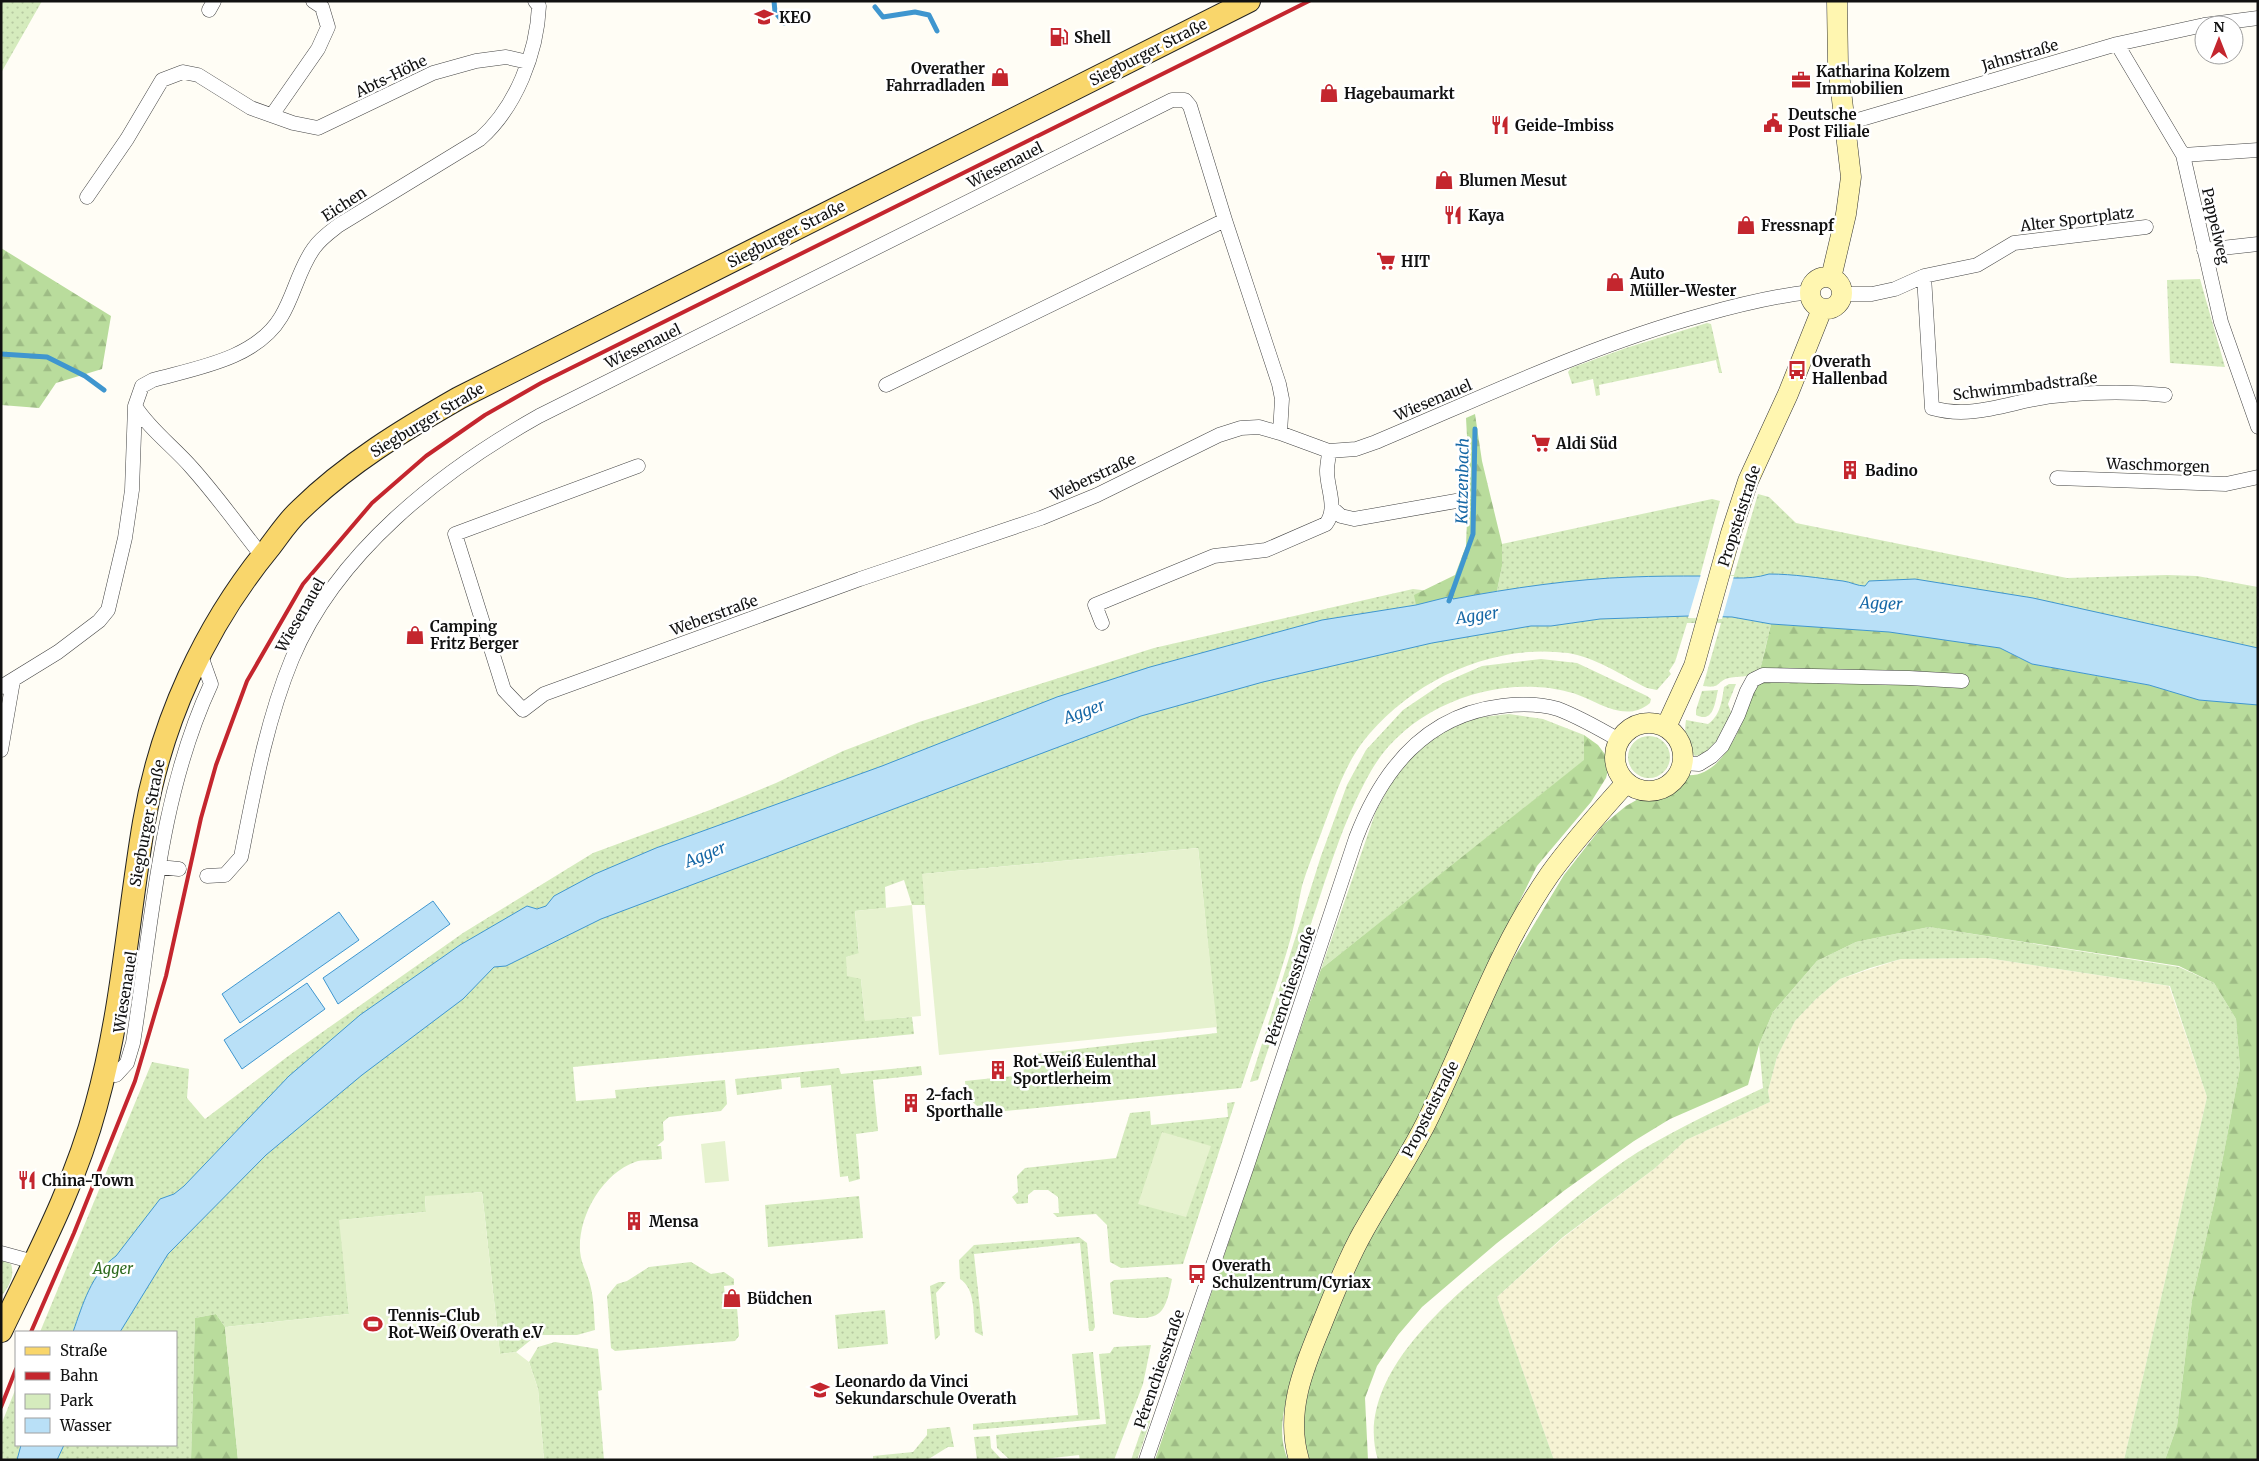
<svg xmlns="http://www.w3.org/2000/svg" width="2259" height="1461" font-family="Merriweather,serif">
	<defs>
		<pattern id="farmland-dots" width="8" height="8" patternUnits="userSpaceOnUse" patternTransform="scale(1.25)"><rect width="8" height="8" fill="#f6f3d4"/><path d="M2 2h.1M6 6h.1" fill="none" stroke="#d2cfb5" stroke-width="1.8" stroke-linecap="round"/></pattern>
		<pattern id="green-dots" width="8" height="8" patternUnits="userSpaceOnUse" patternTransform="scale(1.25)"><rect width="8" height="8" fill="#d5ebbd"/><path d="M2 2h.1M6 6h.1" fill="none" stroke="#b6c8a1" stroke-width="1.8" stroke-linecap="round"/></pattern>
		<pattern id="forest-firs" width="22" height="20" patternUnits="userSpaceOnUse" patternTransform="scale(1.25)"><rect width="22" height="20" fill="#b9dc9c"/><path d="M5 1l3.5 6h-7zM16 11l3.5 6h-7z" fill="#9ebc85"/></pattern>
	</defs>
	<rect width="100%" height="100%" fill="#fffdf5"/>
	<path fill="url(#farmland-dots)" d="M1987 958 2169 986 2207 1097 2124 1460H1554L1497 1297 1564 1237 1654 1169 1686 1140 1770 1102 1768 1091 1777 1057 1795 1021 1817 998 1840 979 1901 959Z"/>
	<path fill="url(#green-dots)" d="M1 1H42L1 73Z
		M2200 279 2225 367 2170 363 2167 280Z
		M1707 323 1711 324 1722 373H1719L1716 360 1599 385 1600 395 1596 396 1593 379 1572 384 1568 372 1571 368 1626 348Z
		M1758 494 1769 497 1796 523 2067 578 2167 575 2197 576 2258 587V710L2185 701 2129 675 1942 641 1771 624 1760 670C1746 679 1743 675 1729 678 1716 681 1722 689 1703 686L1721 623H1687L1675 662 1669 671 1671 674 1657 690 1647 688C1623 676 1595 657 1568 653 1490 643 1409 682 1362 743 1342 770 1332 805 1320 836 1314 852 1307 869 1302 886 1298 903 1296 920 1291 937 1277 988 1257 1038 1241 1088L985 1113 966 1096 965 1081 1024 1075 1023 1062 1035 1054 1217 1033 1198 848 923 874 925 905H912L904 880 885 887 886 908 855 911 859 954 846 957 861 979 865 1020 912 1017 914 1034 573 1067 576 1101 616 1098 615 1090 725 1080 727 1104 721 1111 669 1117 663 1122 664 1140 657 1146H661L662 1159C653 1161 643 1159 635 1162 602 1174 578 1216 580 1251 581 1264 587 1272 590 1284 594 1299 594 1315 595 1330L577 1335H537L516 1352 500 1354 482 1192 425 1197 426 1212 340 1220 349 1314 225 1327 216 1314 195 1318 191 1460H1V1425L16 1388V1445H176V1332H120L121 1330 119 1332H40L152 1062 189 1069 187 1098 205 1119 287 1057 463 933 593 853 710 810 776 783 843 751 919 722 1154 648 1413 589 1464 595 1497 591 1502 566V544L1712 499 1720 501 1700 576 1734 575Z
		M1541 659 1577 663 1647 696 1651 699 1650 703C1625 724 1598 701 1573 693 1561 690 1548 687 1535 687 1472 684 1403 715 1371 771 1343 820 1327 876 1309 930 1293 980 1274 1030 1258 1080L1250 1082 1321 856 1347 785 1366 750 1403 710 1443 683 1482 666Z
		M1729 684H1736L1728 704 1732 715C1724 730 1715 754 1695 756 1685 747 1684 732 1686 720L1708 724C1720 716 1722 701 1724 687Z
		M1718 690C1715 702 1714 724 1696 715V710L1702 691Z
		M1509 714 1543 719 1584 735 1585 760 1321 969 1376 811 1394 778 1416 752 1444 732 1474 718Z
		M1628 757a21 21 0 1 1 42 0a21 21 0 1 1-42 0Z
		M1929 927 2179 967 2214 983 2236 1019 2240 1068 2215 1199 2192 1300 2177 1426 2165 1460H2124L2207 1097 2170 986 1987 958 1901 959 1870 968 1840 979 1817 998 1795 1021 1777 1057 1768 1091 1770 1102 1686 1140 1654 1169 1563 1237 1497 1297 1554 1460H1378C1349 1367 1477 1277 1539 1228 1571 1202 1603 1174 1638 1152 1678 1128 1721 1108 1763 1088L1759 1045 1773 1012 1817 961 1856 942Z
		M921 1066 922 1075 873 1080 878 1131 856 1134 860 1179 849 1182 848 1176 840 1177 831 1085 801 1088 800 1077 781 1079 782 1089 737 1095 735 1079 839 1068 841 1074Z
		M1235 1102 1183 1264 1121 1268 1110 1262 1107 1225 1096 1214 1057 1217 1053 1213H1059L1058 1197 1048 1190H1034L1028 1195V1203L1017 1204 1012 1197 1018 1192 1017 1176 1025 1168 1116 1158 1130 1113 1150 1111 1151 1125 1228 1117 1227 1103Z
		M859 1196 863 1238 768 1247 765 1205Z
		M1079 1237 1087 1243 1095 1327 1093 1331H1089L1080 1243 974 1254 983 1336 975 1332C973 1315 976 1289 960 1279L959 1260 974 1245Z
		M1 1260 11 1264C15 1277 9 1286 1 1297Z
		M691 1262 711 1274 724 1272 734 1279V1285L724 1286 726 1308 737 1307 739 1336 735 1341 615 1351 611 1348 607 1296 617 1284 627 1281 649 1267Z
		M1167 1277 1172 1279C1170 1288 1168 1302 1162 1310 1153 1323 1126 1317 1113 1314L1110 1283 1114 1280Z
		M939 1282H946L936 1293 940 1335 935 1340 930 1286Z
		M885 1310 888 1344 838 1349 835 1315Z
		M555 1342 598 1349 602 1390 598 1391 604 1460H544L538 1389 529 1362 538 1347Z
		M1151 1345 1143 1384 1114 1460H1080L1079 1455 1035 1460H1010L997 1448 996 1435 1106 1424 1099 1354 1110 1353 1114 1347Z
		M1093 1352 1100 1419 973 1430V1424L1078 1415 1072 1354Z
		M1151 1402 1150 1422 1137 1460H1131Z
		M950 1427 954 1447H948L927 1460H873V1456L913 1452 927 1435V1429Z
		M990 1436 991 1448 1002 1460H977L974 1437Z"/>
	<path fill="url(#forest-firs)" d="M1 248 111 316 102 369 56 383 39 408 1 405Z
		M1475 414 1482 461 1502 544V566L1497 591 1453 599 1452 596 1416 605 1414 595 1455 575 1466 546 1469 472 1466 418Z
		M1771 624 1889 632 2000 648 2032 664 2149 685 2199 700 2258 705V1460H2165L2177 1426 2192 1300 2215 1199 2240 1068 2236 1019 2214 983 2179 966 1929 927 1856 942 1817 961 1773 1012 1759 1045 1748 1085 1670 1119 1634 1141 1565 1190 1497 1243 1422 1307 1398 1335 1377 1366 1365 1398 1368 1460H1308L1301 1428 1307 1390 1342 1292 1510 964 1564 875 1604 824 1626 806 1640 798 1660 799 1668 796 1682 784 1685 775C1739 782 1762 662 1771 624Z
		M1584 735 1598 745 1607 757 1609 767 1606 778 1591 802 1537 866 1478 985 1445 1065 1298 1362C1288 1392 1274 1429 1288 1460H1155L1321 969 1584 760Z
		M216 1314 225 1327 238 1460H191L195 1318Z"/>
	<path fill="#e6f2cf" d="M1198 848 1217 1027 939 1055 922 874Z
		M912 905 921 1016 865 1021 861 979 847 976 846 957 859 953 855 911Z
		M1162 1132 1211 1146 1186 1217 1138 1204Z
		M725 1141 729 1181 705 1183 701 1144Z
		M482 1192 500 1354 516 1352 529 1362 538 1389 544 1460H238L225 1327 349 1314 339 1220 426 1212 425 1196Z"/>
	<path fill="#b9e0f7" stroke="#3f96cf" d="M1769 574C1794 574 1818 578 1843 581 1851 582 1857 586 1865 586L1869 581 1915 579 2033 598 2258 648V705L2199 700 2149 685 2032 664 2000 648 1889 632 1771 624 1732 617 1689 616 1600 619 1551 626H1531L1432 643 1263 682 1141 716 601 919 506 966 494 967 463 999 362 1075 266 1155 168 1254 120 1332H73C83 1304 91 1274 116 1256L160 1199 174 1194 184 1186 289 1076 360 1015 460 945 527 906 537 909 546 906 554 896 595 874 656 848 882 766 1057 697 1150 667 1322 620 1416 605 1452 596 1453 599C1512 588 1572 579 1632 577 1654 576 1678 576 1701 576 1723 577 1747 581 1769 574Z
		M433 901 450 924 338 1004 323 978Z
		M339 912 359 940 240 1023 222 994Z
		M307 983 325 1009 242 1069 224 1040Z
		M21 1445H64L57 1460H17Z"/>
	<path fill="#fffdf5" d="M1701 574 1734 576 1722 619 1688 618Z"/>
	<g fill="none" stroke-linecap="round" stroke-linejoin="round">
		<path stroke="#3f96cf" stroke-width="5" d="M774 1 775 12 784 23
			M875 7 883 17 915 12 929 15 937 31
			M1 354 47 357 85 376 104 390
			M1449 601 1473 534 1475 429"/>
		<g stroke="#444" stroke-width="15">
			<path id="street" d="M209 10 214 1
				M2204 25 2258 18
				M2117 44 2183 155 2221 322 2258 427
				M272 115 318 49 328 27 322 7 313 1
				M1846 121 1858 120 2117 44 2204 25
				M2183 155 2258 150
				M87 197 127 139 162 80 183 72 198 75 251 108 293 123 318 128 433 73 476 61 506 57 528 62
				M2204 250 2258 244
				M1924 276 1932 408C1974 420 2011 401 2053 396 2091 392 2127 391 2165 395
				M1841 294H1872L1895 289 1924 276 1977 265 2014 243 2146 227
				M886 385 1225 220
				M135 406C150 430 174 447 192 468 217 496 239 527 262 556
				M638 466 455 534 504 690 523 710 544 694 860 579 1041 518 1097 495 1219 435 1241 428 1259 427 1280 433
				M2057 478 2226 484 2258 477
				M1333 509 1341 516 1354 519 1456 501
				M1102 623 1095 605 1214 556 1266 550 1326 524C1338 508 1327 489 1327 471 1327 464 1329 457 1329 451
				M1 687 58 652 99 621 108 610 125 538 132 490 135 406 142 386 153 380C196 368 256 359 281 317 294 296 299 268 314 248 321 238 330 232 339 225L480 139C516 107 537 53 539 6L535 1
				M1 750 13 681
				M1682 763 1699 764 1712 756 1722 746 1738 715 1747 691 1753 680 1763 675 1909 678 1962 681
				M159 867 179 869
				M207 876 225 875 241 857C254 791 266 722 292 659 336 553 441 471 539 416L1172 100H1185L1190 106 1225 220 1279 384 1282 399 1280 433 1329 451 1356 449 1376 442C1483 397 1589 346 1702 315 1738 305 1773 296 1810 292
				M104 1074 116 1075 127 1063 133 1043C152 923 159 796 211 684L200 653
				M1 1253 34 1262
				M1146 1460 1247 1166 1356 838C1382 770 1425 715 1502 706 1519 704 1541 704 1558 709 1579 717 1600 729 1619 740"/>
		</g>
		<g stroke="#333" stroke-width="21">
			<path id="secondary" d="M1810 293a16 16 0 1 1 32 0a16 16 0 1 1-32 0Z
				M1831 278 1846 214 1851 177 1838 65 1837 1
				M1615 757a34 34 0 1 1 68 0a34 34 0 1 1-68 0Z
				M1666 727 1694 666 1731 533 1748 481 1788 394 1822 309
				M1299 1460C1285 1413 1303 1369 1321 1326 1334 1294 1346 1262 1363 1232 1383 1196 1406 1162 1425 1125 1467 1042 1496 951 1550 874 1573 842 1600 812 1626 783"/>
		</g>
		<g stroke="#222" stroke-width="24">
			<path id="primary" d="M1 1331C36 1258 75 1185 96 1106 122 1013 128 917 144 822 161 722 205 626 269 548 279 535 288 521 300 510 347 464 403 430 459 398L1249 1"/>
		</g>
		<use href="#street" stroke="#fff" stroke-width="14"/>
		<use href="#secondary" stroke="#fff6b0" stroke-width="20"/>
		<use href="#primary" stroke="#f9d66b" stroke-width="22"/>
		<path stroke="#c4262e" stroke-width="4" d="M31 1332 74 1233 135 1081 166 976 201 818 216 765 247 681 303 584 372 503 426 456 485 415 541 383 1309 1
			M1 1407 16 1369"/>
	</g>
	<defs>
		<g id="school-bare" transform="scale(1.5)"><path d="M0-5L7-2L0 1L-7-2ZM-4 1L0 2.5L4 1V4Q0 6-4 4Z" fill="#c4262e" stroke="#fff" stroke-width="2.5" paint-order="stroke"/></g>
		<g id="fuel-bare" transform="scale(1.5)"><path d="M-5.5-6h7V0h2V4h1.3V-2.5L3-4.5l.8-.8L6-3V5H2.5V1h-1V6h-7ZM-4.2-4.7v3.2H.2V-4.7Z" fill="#c4262e" stroke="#fff" stroke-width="2.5" paint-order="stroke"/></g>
		<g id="shop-bare" transform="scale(1.5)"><path d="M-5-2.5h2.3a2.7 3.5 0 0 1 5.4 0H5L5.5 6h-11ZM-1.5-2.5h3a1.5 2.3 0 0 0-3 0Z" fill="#c4262e" stroke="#fff" stroke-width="2.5" paint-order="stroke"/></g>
		<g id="office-bare" transform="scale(1.5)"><path d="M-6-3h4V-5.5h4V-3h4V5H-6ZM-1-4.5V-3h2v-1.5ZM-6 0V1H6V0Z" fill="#c4262e" stroke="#fff" stroke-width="2.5" paint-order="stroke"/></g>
		<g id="civic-bare" transform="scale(1.5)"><path d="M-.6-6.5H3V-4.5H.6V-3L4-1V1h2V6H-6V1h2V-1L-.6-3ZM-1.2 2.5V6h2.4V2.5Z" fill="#c4262e" stroke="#fff" stroke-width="2.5" paint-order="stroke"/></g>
		<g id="restaurant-bare" transform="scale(1.5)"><path d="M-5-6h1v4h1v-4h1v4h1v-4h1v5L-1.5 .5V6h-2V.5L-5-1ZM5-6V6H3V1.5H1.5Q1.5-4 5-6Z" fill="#c4262e" stroke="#fff" stroke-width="2.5" paint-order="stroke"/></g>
		<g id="supermarket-bare" transform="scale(1.5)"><path d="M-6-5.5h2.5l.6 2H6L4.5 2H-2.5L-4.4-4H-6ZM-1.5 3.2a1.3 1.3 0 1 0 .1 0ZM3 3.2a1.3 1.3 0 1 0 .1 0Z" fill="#c4262e" stroke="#fff" stroke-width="2.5" paint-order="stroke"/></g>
		<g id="bus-bare" transform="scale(1.5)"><path d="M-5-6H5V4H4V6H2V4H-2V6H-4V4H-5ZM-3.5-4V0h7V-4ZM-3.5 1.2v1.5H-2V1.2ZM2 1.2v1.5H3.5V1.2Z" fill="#c4262e" stroke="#fff" stroke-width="2.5" paint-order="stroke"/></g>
		<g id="building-bare" transform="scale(1.5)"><path d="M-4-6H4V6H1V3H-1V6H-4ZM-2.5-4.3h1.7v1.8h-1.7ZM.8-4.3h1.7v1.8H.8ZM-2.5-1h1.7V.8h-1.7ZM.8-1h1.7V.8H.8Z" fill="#c4262e" stroke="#fff" stroke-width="2.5" paint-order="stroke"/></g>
		<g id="stadium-bare" transform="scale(1.5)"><path d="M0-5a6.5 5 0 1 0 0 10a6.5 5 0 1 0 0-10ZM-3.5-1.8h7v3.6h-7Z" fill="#c4262e" stroke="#fff" stroke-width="2.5" paint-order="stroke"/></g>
	</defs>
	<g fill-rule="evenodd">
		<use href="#school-bare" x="764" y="17"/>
		<use href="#fuel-bare" x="1059" y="37"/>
		<use href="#shop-bare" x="1000" y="77"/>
		<use href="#office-bare" x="1801" y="80"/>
		<use href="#shop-bare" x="1329" y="93"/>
		<use href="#civic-bare" x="1773" y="123"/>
		<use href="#restaurant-bare" x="1500" y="125"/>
		<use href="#shop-bare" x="1444" y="180"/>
		<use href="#restaurant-bare" x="1453" y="215"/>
		<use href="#shop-bare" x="1746" y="225"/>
		<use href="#supermarket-bare" x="1386" y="261"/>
		<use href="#shop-bare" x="1615" y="282"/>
		<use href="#bus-bare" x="1797" y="370"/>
		<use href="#supermarket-bare" x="1541" y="443"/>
		<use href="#building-bare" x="1850" y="470"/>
		<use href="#shop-bare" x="415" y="635"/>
		<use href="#building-bare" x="998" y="1070"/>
		<use href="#building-bare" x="911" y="1103"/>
		<use href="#restaurant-bare" x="27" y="1180"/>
		<use href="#building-bare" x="634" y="1221"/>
		<use href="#bus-bare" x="1197" y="1274"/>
		<use href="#shop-bare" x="732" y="1298"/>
		<use href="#stadium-bare" x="373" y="1324"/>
		<use href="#school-bare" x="820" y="1390"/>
	</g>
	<g text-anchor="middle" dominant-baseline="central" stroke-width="5" stroke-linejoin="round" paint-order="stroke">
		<g font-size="15" font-weight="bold" fill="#111" stroke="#fff" text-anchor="start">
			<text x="779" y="17">KEO</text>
			<text x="1074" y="37">Shell</text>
			<text x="985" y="68" text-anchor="end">Overather<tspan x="985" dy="17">Fahrradladen</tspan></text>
			<text x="1816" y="71">Katharina Kolzem<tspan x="1816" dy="17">Immobilien</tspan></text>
			<text x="1344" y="93">Hagebaumarkt</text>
			<text x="1788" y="114">Deutsche<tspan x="1788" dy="17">Post Filiale</tspan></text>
			<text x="1515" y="125">Geide-Imbiss</text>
			<text x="1459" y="180">Blumen Mesut</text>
			<text x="1468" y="215">Kaya</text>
			<text x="1761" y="225">Fressnapf</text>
			<text x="1401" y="261">HIT</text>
			<text x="1630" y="273">Auto<tspan x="1630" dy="17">Müller-Wester</tspan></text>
			<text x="1812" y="361">Overath<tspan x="1812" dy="17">Hallenbad</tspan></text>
			<text x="1556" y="443">Aldi Süd</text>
			<text x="1865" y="470">Badino</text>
			<text x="430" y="626">Camping<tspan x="430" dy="17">Fritz Berger</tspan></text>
			<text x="1013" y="1061">Rot-Weiß Eulenthal<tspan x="1013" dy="17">Sportlerheim</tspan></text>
			<text x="926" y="1094">2-fach<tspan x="926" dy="17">Sporthalle</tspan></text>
			<text x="42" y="1180">China-Town</text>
			<text x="649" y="1221">Mensa</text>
			<text x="1212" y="1265">Overath<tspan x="1212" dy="17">Schulzentrum/Cyriax</tspan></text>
			<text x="747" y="1298">Büdchen</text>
			<text x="388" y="1315">Tennis-Club<tspan x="388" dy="17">Rot-Weiß Overath e.V</tspan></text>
			<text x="835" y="1381">Leonardo da Vinci<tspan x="835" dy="17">Sekundarschule Overath</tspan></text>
		</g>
		<g font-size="15" fill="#111" stroke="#fff">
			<text transform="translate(1148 52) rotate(-27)">Siegburger Straße</text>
			<text transform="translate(2020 55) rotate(-16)">Jahnstraße</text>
			<text transform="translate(391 76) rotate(-26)">Abts-Höhe</text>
			<text transform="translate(1005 165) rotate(-27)">Wiesenauel</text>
			<text transform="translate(344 204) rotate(-33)">Eichen</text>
			<text transform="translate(2077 219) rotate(-7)">Alter Sportplatz</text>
			<text transform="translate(2216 226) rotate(77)">Pappelweg</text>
			<text transform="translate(786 234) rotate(-27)">Siegburger Straße</text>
			<text transform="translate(643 346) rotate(-26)">Wiesenauel</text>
			<text transform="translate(2025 386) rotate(-7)">Schwimmbadstraße</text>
			<text transform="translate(1433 400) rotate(-23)">Wiesenauel</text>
			<text transform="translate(427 420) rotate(-31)">Siegburger Straße</text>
			<text transform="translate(2158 465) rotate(2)">Waschmorgen</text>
			<text transform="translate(1093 477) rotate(-25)">Weberstraße</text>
			<text transform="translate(1739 516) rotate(-72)">Propsteistraße</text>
			<text transform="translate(300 615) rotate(-60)">Wiesenauel</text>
			<text transform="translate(714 615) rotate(-20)">Weberstraße</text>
			<text transform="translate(147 823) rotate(-79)">Siegburger Straße</text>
			<text transform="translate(1290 986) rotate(-71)">Pérenchiesstraße</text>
			<text transform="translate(125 992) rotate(-81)">Wiesenauel</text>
			<text transform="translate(1430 1109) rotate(-63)">Propsteistraße</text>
			<text transform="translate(1159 1369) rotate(-71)">Pérenchiesstraße</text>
		</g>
		<g font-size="15" font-style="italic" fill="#2f6b1f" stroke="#fff">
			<text x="113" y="1268">Agger</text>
		</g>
		<g font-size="16" font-style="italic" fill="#1768a6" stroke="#fff">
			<text transform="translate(1462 481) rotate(-89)">Katzenbach</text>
			<text transform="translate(1881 603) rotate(2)">Agger</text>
			<text transform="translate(1477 615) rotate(-8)">Agger</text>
			<text transform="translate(1084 711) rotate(-20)">Agger</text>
			<text transform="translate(705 854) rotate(-22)">Agger</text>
		</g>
	</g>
	<rect width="2259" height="1461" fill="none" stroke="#111111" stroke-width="5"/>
	<rect x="15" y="1331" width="162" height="115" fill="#ffffff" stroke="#a0a0a0"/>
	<rect x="25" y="1347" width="25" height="8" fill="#f9d66b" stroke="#a0a0a0"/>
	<text x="60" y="1356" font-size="15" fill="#111111">Straße</text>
	<rect x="25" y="1372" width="25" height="8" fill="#c4262e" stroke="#a0a0a0"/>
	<text x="60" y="1381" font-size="15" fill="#111111">Bahn</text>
	<rect x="25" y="1394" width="25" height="15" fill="#d5ebbd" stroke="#a0a0a0"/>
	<text x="60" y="1406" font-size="15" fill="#111111">Park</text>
	<rect x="25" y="1418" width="25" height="15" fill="#b9e0f7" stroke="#a0a0a0"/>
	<text x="60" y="1431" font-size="15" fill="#111111">Wasser</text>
	<g transform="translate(2219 40)"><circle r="24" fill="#ffffff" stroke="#a0a0a0"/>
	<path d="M0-4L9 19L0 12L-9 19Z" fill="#c4262e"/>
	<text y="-8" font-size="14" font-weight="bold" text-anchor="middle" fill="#111111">N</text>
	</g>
</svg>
